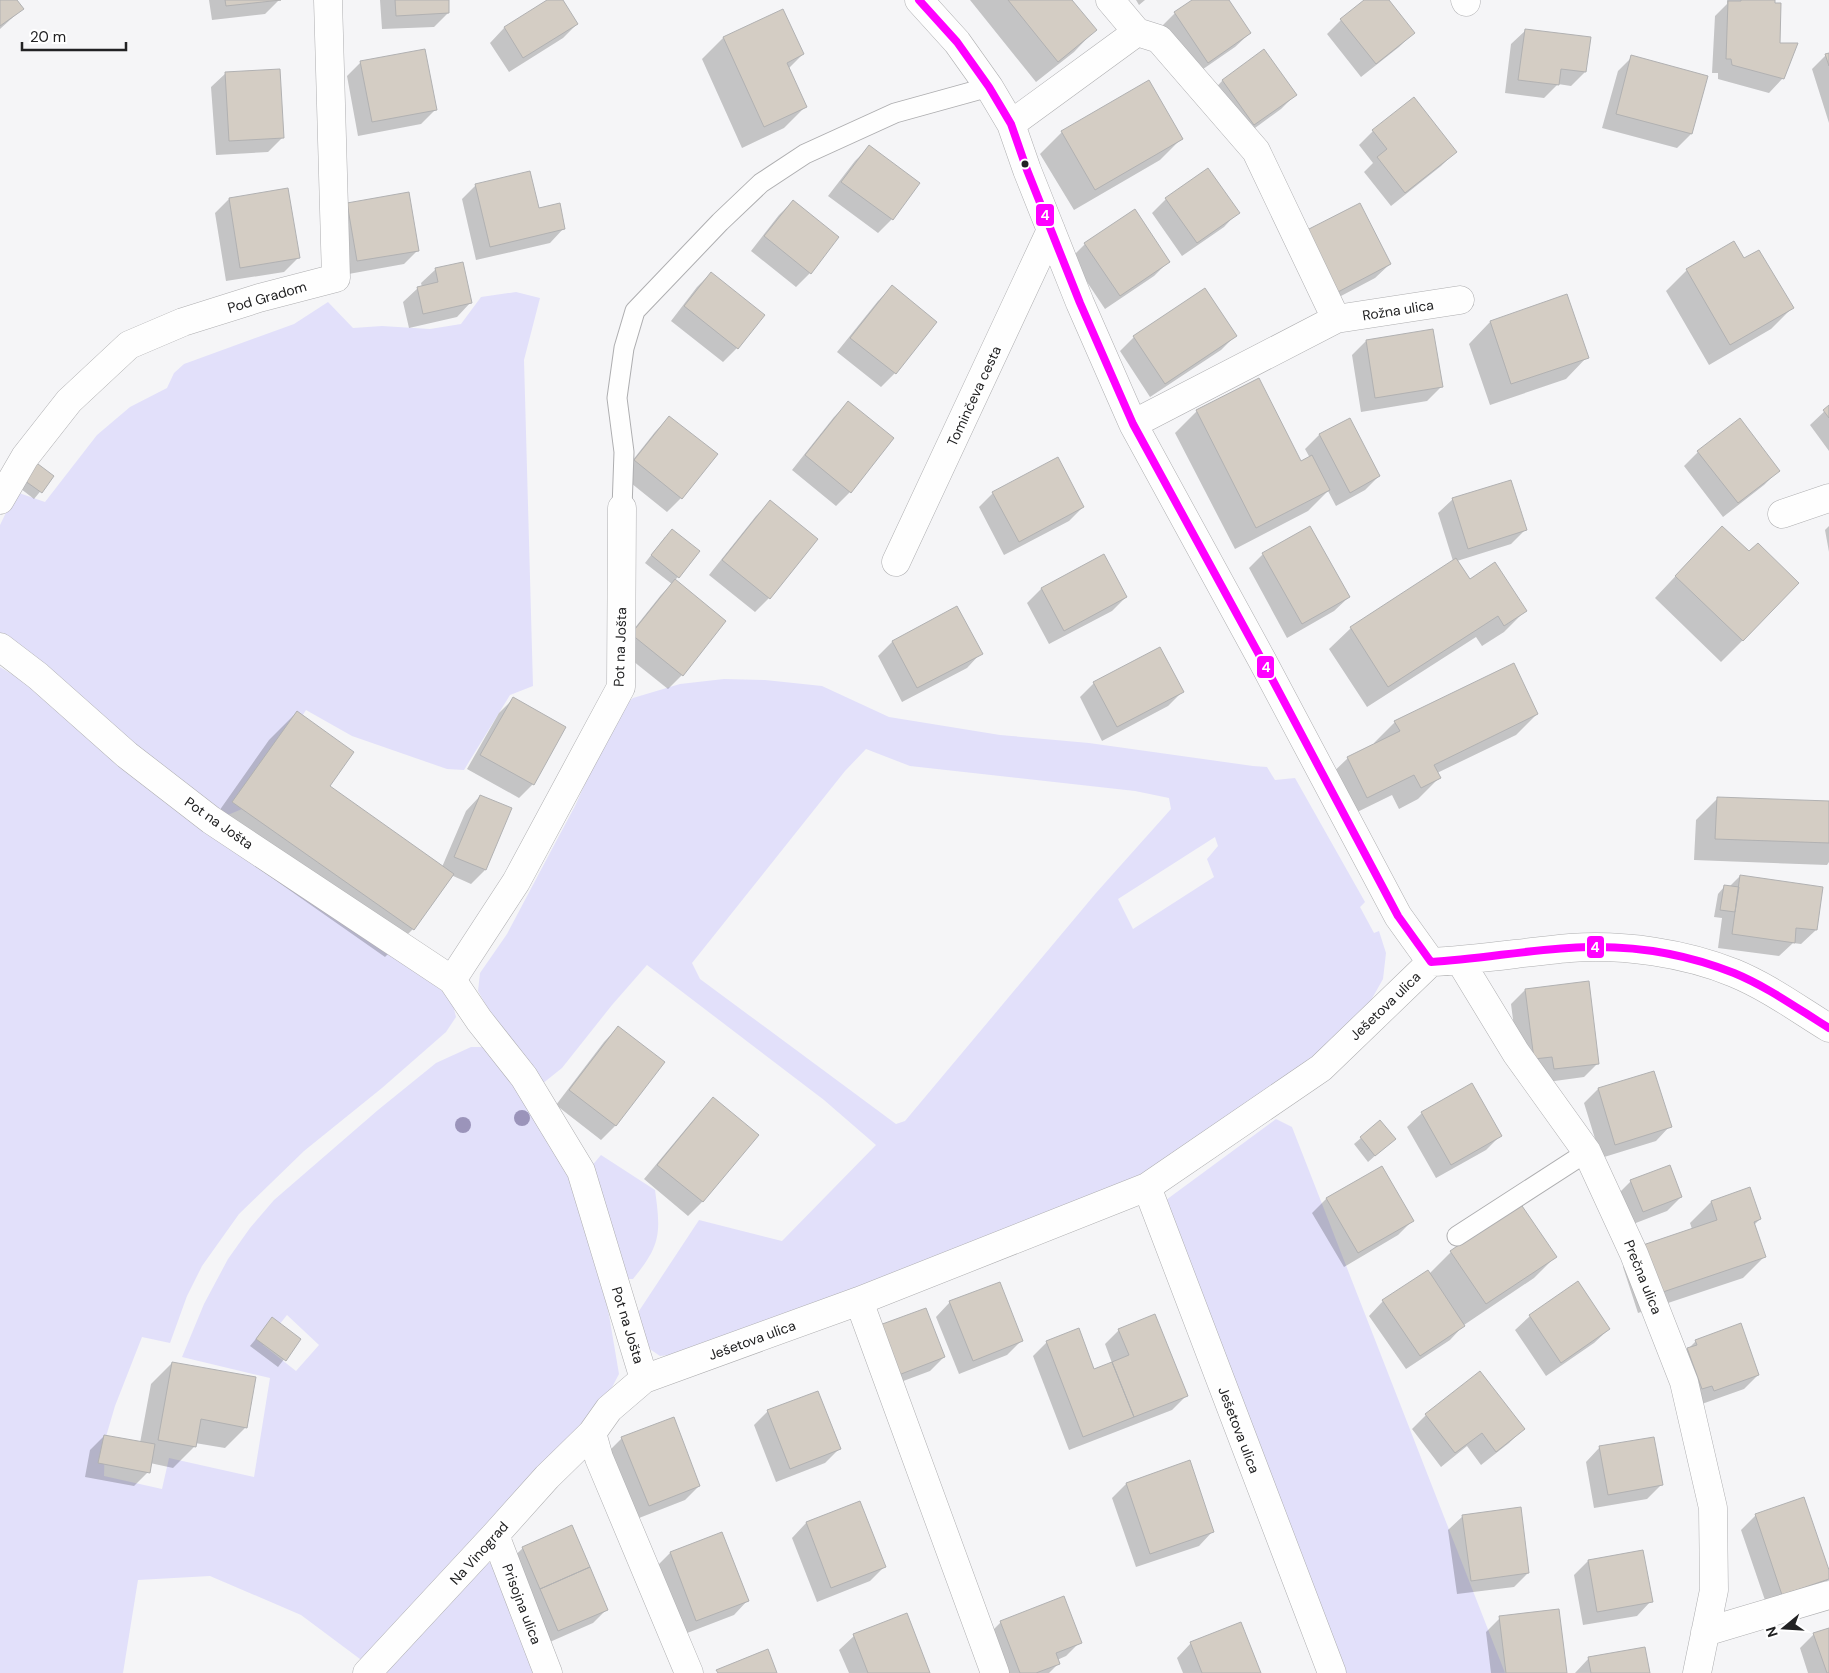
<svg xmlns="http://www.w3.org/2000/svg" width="1829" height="1673" font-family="'DM Sans',sans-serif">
	<rect width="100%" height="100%" fill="#f5f5f7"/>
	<path fill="#e2e0fa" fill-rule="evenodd" d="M516 292 540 298 524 360 533 686 510 695 464 770 447 769 352 736 306 710 242 809 223 817 0 635V525L16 492 45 502 97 435 130 407 167 388 174 373 184 364 294 324 328 302 353 328 382 326 430 329 461 324 481 297Z
		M0 667 31 686 432 981 452 1001 456 1017 446 1032 382 1088 304 1151 239 1214 202 1266 187 1296 170 1343 142 1337 115 1406 105 1440 104 1476 162 1489 169 1458 254 1477 270 1378 182 1357 204 1304 228 1259 250 1228 274 1200 378 1110 436 1063 471 1047H484L515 1081 575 1183 590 1232 609 1315 619 1374 609 1393 592 1420 364 1662 301 1615 210 1576 138 1580 123 1673H0ZM287 1315 319 1345 296 1371 263 1345Z
		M724 679 765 680 822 686 889 717 1000 735 1089 743 1253 766 1267 767 1275 780 1295 778 1365 902 1360 907 1374 933 1379 931 1386 953 1383 979 1370 1002 1317 1059 1173 1157 1132 1180 871 1285 679 1354 660 1356 644 1345 637 1314 699 1220 782 1241 876 1145 824 1100 647 965 612 1005 562 1068 542 1084 499 1028 478 991 480 973 507 934 552 849 575 806 618 711 633 698 680 684ZM866 749 910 766 1135 791 1169 798 1171 809 1096 893 905 1121 896 1124 700 979 692 963 845 771ZM1215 837 1218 846 1207 859 1214 877 1133 929 1118 899Z
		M1276 1119 1292 1127 1505 1673H1342L1166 1200Z
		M601 1155 655 1190C661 1233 661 1245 633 1279H622L590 1168Z
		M487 1562 498 1566 539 1673H381Z"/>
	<path fill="#0003" d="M0 0H16L22 9 0 29Z
		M209 0H279L265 14 212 20Z
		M380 0H447L448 13 434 27 382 29Z
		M549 0H562L577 24 563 38 509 72 490 43 504 28Z
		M970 0H1071L1095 30 1074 52 1036 82Z
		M1136 0H1145L1139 5Z
		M1194 0H1228L1250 33 1235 47 1193 76 1161 27 1175 13Z
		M1366 0H1387L1413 33 1399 47 1361 77 1327 34 1341 20Z
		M1727 0H1774L1783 78 1769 93 1718 79V73H1712L1715 16 1727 4Z
		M1526 30 1585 72 1571 86 1558 84 1544 98 1505 93 1511 44Z
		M723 38 803 54 788 69 805 107 784 128 742 148 702 59Z
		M1264 51 1296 94 1281 109 1240 139 1208 96 1222 81Z
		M1829 54V123L1812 69 1826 55Z
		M1632 57 1691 134 1677 148 1602 128 1618 71Z
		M361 62 435 110 421 124 358 136 347 76Z
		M226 73 282 138 268 152 216 155 211 87Z
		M1149 82 1181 139 1160 160 1074 210 1040 154 1062 132Z
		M1373 131 1455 152 1441 166 1391 206 1364 172 1373 163 1359 145Z
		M869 147 918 184 892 219 878 233 828 196 855 161Z
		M476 185 538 210 564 228 550 243 476 260 462 199Z
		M287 190 298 258 284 272 226 281 215 213 229 199Z
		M1166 199 1238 212 1224 227 1182 256 1152 213Z
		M793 201 838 237 810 273 796 287 751 251 779 215Z
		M348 204 418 250 404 264 343 275Z
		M1307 231 1390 264 1375 278 1324 305Z
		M1085 244 1168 262 1154 276 1105 309 1071 258Z
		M1744 260 1792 308 1771 329 1709 365 1666 291 1687 270Z
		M436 269 471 302 457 317 409 328 403 302 418 288 422 287 421 283Z
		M711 273 763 315 737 348 723 362 671 321 697 287Z
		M892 287 895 373 881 387 837 352 878 301Z
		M1566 296 1587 357 1566 379 1490 405 1469 344 1490 322Z
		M1235 336 1221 350 1150 397 1120 351 1134 337Z
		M1366 341 1441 387 1427 401 1361 412 1352 355Z
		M1258 380 1300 463 1310 458 1305 449 1319 435 1379 476 1365 490 1336 506 1328 491 1308 511 1235 549 1175 433 1197 411Z
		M848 403 893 439 850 492 836 506 792 470 834 417Z
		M1829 407V451L1810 425Z
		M669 417 681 498 667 512 621 475 655 432Z
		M1698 452 1779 470 1764 485 1723 517 1684 466Z
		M28 469 53 476 34 499 16 485Z
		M993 493 1083 507 1069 521 1004 555 979 507Z
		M1453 499 1526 529 1511 544 1457 561 1469 580 1525 611 1504 632 1482 646 1476 637 1367 707 1329 649 1351 628 1453 561 1438 513Z
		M770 502 769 598 755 612 709 575 756 516Z
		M1829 526V552L1825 530Z
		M665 537 678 577 674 581 682 675 668 689 618 649 661 595 672 584 645 563Z
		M1701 549 1743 640 1721 662 1655 598Z
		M1263 554 1349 597 1334 611 1287 638 1249 568Z
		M1104 556 1126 597 1112 611 1049 644 1027 603 1041 589Z
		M957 608 981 653 967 668 902 702 878 656 892 642Z
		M1094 683 1182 692 1168 706 1102 741 1080 697Z
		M513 699 533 784 519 798 467 769 499 713Z
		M297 712 328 787 442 867 466 811 480 796 485 870 471 884 451 875 413 929 385 957 205 831 269 740Z
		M1537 714 1516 735 1437 773 1439 778 1418 799 1399 809 1392 795 1345 818 1326 779 1348 758 1375 745 1374 743 1395 722Z
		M1717 799 1829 803V862L1827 865 1694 860 1696 820Z
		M1740 876 1816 930 1801 944 1793 943 1779 956 1718 948 1722 918 1714 917 1718 894 1724 887H1729Z
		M1525 990 1598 1063 1584 1077 1540 1083 1520 1073 1511 1004Z
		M618 1027 663 1062 615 1126 601 1140 556 1105 604 1042Z
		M1653 1072 1670 1126 1656 1141 1601 1158 1584 1103 1598 1089Z
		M713 1099 757 1135 702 1202 688 1216 644 1179 699 1113Z
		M1422 1113 1500 1136 1486 1150 1436 1178 1407 1127Z
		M1361 1138 1394 1139 1368 1162 1354 1144Z
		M1381 1167 1412 1221 1398 1235 1344 1267 1312 1213 1326 1199Z
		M1631 1181 1681 1197 1667 1211 1628 1226 1617 1195Z
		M1750 1189 1760 1219 1754 1225 1764 1257 1743 1278 1638 1313 1623 1267 1644 1246 1692 1229 1690 1223 1711 1202Z
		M1451 1252 1555 1257 1534 1278 1464 1325 1450 1340 1406 1369 1369 1316 1383 1301 1427 1271 1429 1274Z
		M1578 1283 1609 1329 1594 1343 1546 1376 1515 1330 1530 1316Z
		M950 1302 1021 1341 1007 1355 959 1374 936 1317Z
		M272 1319 300 1339 278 1367 250 1346Z
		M1119 1330 1186 1396 1172 1410 1069 1450 1033 1356 1047 1342 1093 1370 1112 1363 1105 1344Z
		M1696 1341 1758 1375 1744 1389 1699 1405 1674 1363Z
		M864 1342 944 1357 930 1371 882 1389Z
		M172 1363 246 1427 225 1448 195 1443V1446L173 1468 150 1463 148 1472 134 1486 85 1477 90 1450 104 1436 140 1443 151 1384Z
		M768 1411 839 1449 825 1463 776 1482 754 1425Z
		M1426 1415 1523 1429 1509 1443 1481 1465 1467 1446 1441 1467 1412 1429Z
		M622 1438 699 1486 685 1500 634 1520 608 1452Z
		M1600 1447 1661 1485 1647 1499 1594 1508 1586 1462Z
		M1126 1484 1213 1531 1199 1546 1136 1567 1112 1498Z
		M1804 1499 1829 1573V1579L1816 1592 1768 1609 1741 1530 1755 1516Z
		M859 1502 884 1567 870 1581 817 1602 792 1538 806 1523Z
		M1463 1516 1528 1573 1514 1587 1457 1594 1448 1530Z
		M721 1533 748 1600 734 1615 682 1635 656 1567 670 1553Z
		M523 1548 607 1609 593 1623 543 1645 508 1562Z
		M1588 1561 1651 1601 1637 1616 1583 1625 1574 1575Z
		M1500 1618 1566 1673H1491L1486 1632Z
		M1001 1622 1080 1642 1066 1656 1057 1660 1059 1663 1049 1673H1001L987 1636Z
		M1829 1629V1673H1808L1800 1648 1814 1634Z
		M854 1636 929 1673H849L839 1650Z
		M1191 1643 1260 1673H1183L1177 1658Z
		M1589 1658 1648 1673H1575Z"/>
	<path fill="#d4cdc4" stroke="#b1b1b2" d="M0 0H17L24 9 0 26Z
		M225 0H281L226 6Z
		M395 0H449V13L396 16Z
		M547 0H563L578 24 523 58 504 27Z
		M1008 0H1072L1097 30 1058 62Z
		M1192 0H1229L1251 33 1208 63 1174 12Z
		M1364 0H1389L1415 33 1376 64 1340 19Z
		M1741 0H1775V3H1781L1780 43H1798L1784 79 1732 65 1731 59H1726L1728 1H1741Z
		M783 9 804 54 787 63 807 107 764 127 723 37Z
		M1525 29 1591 37 1586 72 1561 69 1559 85 1518 80Z
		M425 49 437 110 372 122 360 61Z
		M1264 49 1297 95 1254 125 1222 80Z
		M1829 53V66L1825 54Z
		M1631 55 1708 76 1692 134 1616 114Z
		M280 69 284 138 229 141 225 72Z
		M1149 80 1183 139 1095 190 1061 131Z
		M1414 97 1457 152 1405 193 1377 157 1387 149 1372 130Z
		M869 145 920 183 893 220 841 182Z
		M1208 168 1240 213 1197 243 1165 198Z
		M530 171 539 208 560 203 565 229 490 247 475 184Z
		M288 188 300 258 240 268 229 198Z
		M409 192 419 251 357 261 347 203Z
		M793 200 839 237 811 274 764 236Z
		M1360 203 1391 264 1338 292 1307 230Z
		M1135 209 1170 262 1120 296 1084 243Z
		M1734 241 1744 258 1759 250 1794 308 1730 345 1686 269Z
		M463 262 472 303 423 314 417 287 438 282 435 268Z
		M711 272 765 315 738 349 684 306Z
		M892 285 937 322 896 374 850 338Z
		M1205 288 1237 336 1165 384 1133 336Z
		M1567 294 1589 358 1511 384 1490 321Z
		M1433 329 1443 387 1375 398 1366 340Z
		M1259 378 1301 461 1312 455 1330 490 1256 528 1196 410Z
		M848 401 894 438 851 493 805 455Z
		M1829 405V418L1823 410Z
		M669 416 718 454 682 499 634 460Z
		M1350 418 1380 476 1350 493 1319 434Z
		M1740 418 1780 471 1738 503 1697 451Z
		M1058 457 1084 507 1019 542 992 492Z
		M34 461 54 476 42 493 21 478Z
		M1511 480 1527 530 1468 549 1452 498Z
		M770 500 818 539 770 599 722 560Z
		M1310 526 1350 597 1302 624 1262 553Z
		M1722 526 1749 551 1758 543 1799 583 1743 641 1675 576Z
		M672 529 700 551 679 578 651 555Z
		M1104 554 1127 597 1064 631 1041 588Z
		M1456 558 1470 579 1495 562 1527 611 1504 626 1498 616 1388 687 1350 627Z
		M675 579 726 621 683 676 631 634Z
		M957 606 983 654 917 688 892 641Z
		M1160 647 1184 692 1117 727 1093 682Z
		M1514 663 1538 714 1434 765 1441 778 1421 788 1414 775 1367 798 1347 757 1400 731 1394 721Z
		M513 697 566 727 534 785 480 755Z
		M297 711 354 752 330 786 454 874 414 930 232 802Z
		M480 795 512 808 486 870 454 857Z
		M1717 797 1829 801V843L1715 839Z
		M1740 875 1823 887 1817 930 1796 928 1795 943 1732 934Z
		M1724 885 1739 887 1735 912 1720 910Z
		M1589 981 1599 1064 1554 1069 1552 1057 1534 1059 1525 989Z
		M618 1026 665 1062 616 1126 569 1090Z
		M1654 1071 1672 1127 1615 1145 1598 1088Z
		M1472 1083 1502 1136 1451 1165 1421 1112Z
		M713 1097 759 1135 703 1202 657 1165Z
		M1380 1120 1396 1139 1375 1156 1360 1137Z
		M1670 1165 1682 1197 1643 1212 1630 1180Z
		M1382 1166 1414 1221 1358 1253 1326 1198Z
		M1750 1187 1761 1219 1754 1222 1766 1257 1660 1293 1643 1245 1717 1220 1711 1201Z
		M1520 1203 1557 1257 1486 1304 1450 1251Z
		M1428 1270 1465 1326 1420 1356 1382 1300Z
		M1578 1281 1610 1329 1561 1363 1529 1315Z
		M1000 1282 1023 1341 973 1361 949 1301Z
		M926 1308 945 1357 896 1376 877 1326Z
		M1155 1314 1188 1396 1134 1417 1112 1362 1129 1355 1118 1329Z
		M272 1317 301 1339 286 1361 256 1339Z
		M1741 1323 1759 1375 1714 1391 1712 1386 1702 1389 1687 1348 1697 1345 1695 1340Z
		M1079 1328 1094 1369 1112 1362 1134 1417 1083 1437 1046 1341Z
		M172 1362 256 1377 247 1428 201 1419 196 1447 158 1440Z
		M1480 1371 1525 1429 1496 1452 1482 1433 1455 1453 1425 1414Z
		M818 1391 841 1449 790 1469 767 1410Z
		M674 1417 700 1486 649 1506 621 1437Z
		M104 1435 155 1444 150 1473 98 1463Z
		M1654 1437 1663 1485 1608 1495 1599 1446Z
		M1190 1460 1214 1532 1150 1554 1126 1483Z
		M1804 1497 1829 1570V1579L1782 1595 1755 1514Z
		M860 1501 886 1567 831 1588 806 1522Z
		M1521 1507 1529 1573 1471 1581 1462 1515Z
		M572 1525 590 1567 540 1589 522 1547Z
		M722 1532 749 1601 696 1621 670 1552Z
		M1643 1550 1653 1602 1597 1612 1588 1560Z
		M590 1567 608 1610 558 1631 540 1589Z
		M1064 1596 1082 1643 1056 1653 1060 1664 1036 1673H1020L1000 1621Z
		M1559 1609 1567 1673H1506L1499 1616Z
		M907 1613 930 1673H868L853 1634Z
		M1241 1622 1261 1673H1202L1190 1642Z
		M1829 1628V1673H1827L1813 1633Z
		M1645 1647 1650 1673H1591L1588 1657Z
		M768 1649 777 1673H718L716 1670Z"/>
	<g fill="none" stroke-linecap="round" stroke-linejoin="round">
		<g stroke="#aeaeb0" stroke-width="21">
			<path id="lane" d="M622 508 624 452 617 398 624 348 635 311 720 222 761 183 805 154 895 113 989 87
				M1457 1236 1587 1152"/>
		</g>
		<g stroke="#aeaeb0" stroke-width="29">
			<path id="street" d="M919 0 957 42 989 87 1011 124 1027 170 1080 303 1133 424 1262 660 1398 916 1431 962
				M1110 0 1137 32
				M1465 0 1466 2
				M1011 124 1137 32 1159 39 1256 151 1336 319 1133 424
				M1336 319 1460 300
				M0 500 25 457 69 401 129 345 183 322 259 298 336 278 328 0
				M1782 514 1829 498
				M896 562 1051 230
				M0 647 38 676 127 755 211 820 452 980 479 1020 524 1077 581 1171 644 1379
				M1460 961 1516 1053 1587 1152 1634 1254 1684 1382 1713 1508 1714 1590 1697 1673
				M452 980 516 882 621 687 622 508
				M1147 1187 1332 1673
				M859 1301 995 1673
				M592 1433 599 1458 689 1673
				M495 1535 548 1673
				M1705 1632 1829 1595
				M367 1673 495 1535 547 1477 592 1433 609 1409 644 1379 859 1301 1147 1187 1321 1068 1431 962C1478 960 1524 952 1570 948 1623 944 1685 953 1734 973 1768 987 1798 1009 1829 1028"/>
		</g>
		<use href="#lane" stroke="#fefefe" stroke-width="19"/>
		<use href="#street" stroke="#fefefe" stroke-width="28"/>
		<g stroke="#fff" stroke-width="11">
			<path id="bus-1" d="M919 0 957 42 989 87 1011 124 1027 170 1080 303 1133 424 1262 660 1398 916 1431 962C1484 959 1536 948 1589 947 1638 946 1689 955 1734 973 1768 987 1798 1009 1829 1028"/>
		</g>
		<use href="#bus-1" stroke="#f0f" stroke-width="8"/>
	</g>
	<g fill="#9b94ba">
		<circle cx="522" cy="1118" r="8"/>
		<circle cx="463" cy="1125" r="8"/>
	</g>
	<circle fill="#222223" stroke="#fff" stroke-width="2" cx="1025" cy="164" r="4.5"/>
	<g text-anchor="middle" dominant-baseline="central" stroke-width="5" stroke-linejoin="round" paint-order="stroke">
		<g font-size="14" fill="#222223" stroke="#fff">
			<text transform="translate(267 297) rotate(-16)">Pod Gradom</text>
			<text transform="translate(1398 310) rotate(-9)">Rožna ulica</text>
			<text transform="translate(974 396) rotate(-65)">Tominčeva cesta</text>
			<text transform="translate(620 647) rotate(-88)">Pot na Jošta</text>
			<text transform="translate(219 823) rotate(35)">Pot na Jošta</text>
			<text transform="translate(1385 1006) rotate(-44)">Ješetova ulica</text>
			<text transform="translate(1643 1277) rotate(68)">Prečna ulica</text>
			<text transform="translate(628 1325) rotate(73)">Pot na Jošta</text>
			<text transform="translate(752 1340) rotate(-20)">Ješetova ulica</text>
			<text transform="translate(1239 1430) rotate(69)">Ješetova ulica</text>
			<text transform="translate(479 1553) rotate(-48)">Na Vinograd</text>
			<text transform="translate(522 1604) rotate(69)">Prisojna ulica</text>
		</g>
	</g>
	<g stroke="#fff" stroke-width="2">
		<rect x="1035" y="203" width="20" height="24" rx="5" fill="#f0f"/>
		<rect x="1256" y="655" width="19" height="24" rx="5" fill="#f0f"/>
		<rect x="1586" y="935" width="19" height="24" rx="5" fill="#f0f"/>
	</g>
	<g font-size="14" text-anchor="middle" font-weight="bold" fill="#fff">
		<text x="1045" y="220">4</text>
		<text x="1266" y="672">4</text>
		<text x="1595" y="952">4</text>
	</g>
	<g transform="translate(1784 1628) rotate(252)" stroke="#ffffff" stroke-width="4" paint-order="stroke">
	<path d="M0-4L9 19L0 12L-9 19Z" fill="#222223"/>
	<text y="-8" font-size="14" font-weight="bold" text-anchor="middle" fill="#222223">N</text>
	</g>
	<path d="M22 42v8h104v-8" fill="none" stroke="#222223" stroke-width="2.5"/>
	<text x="30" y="42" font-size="15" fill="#222223" stroke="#ffffff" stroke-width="4" paint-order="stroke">20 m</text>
</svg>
